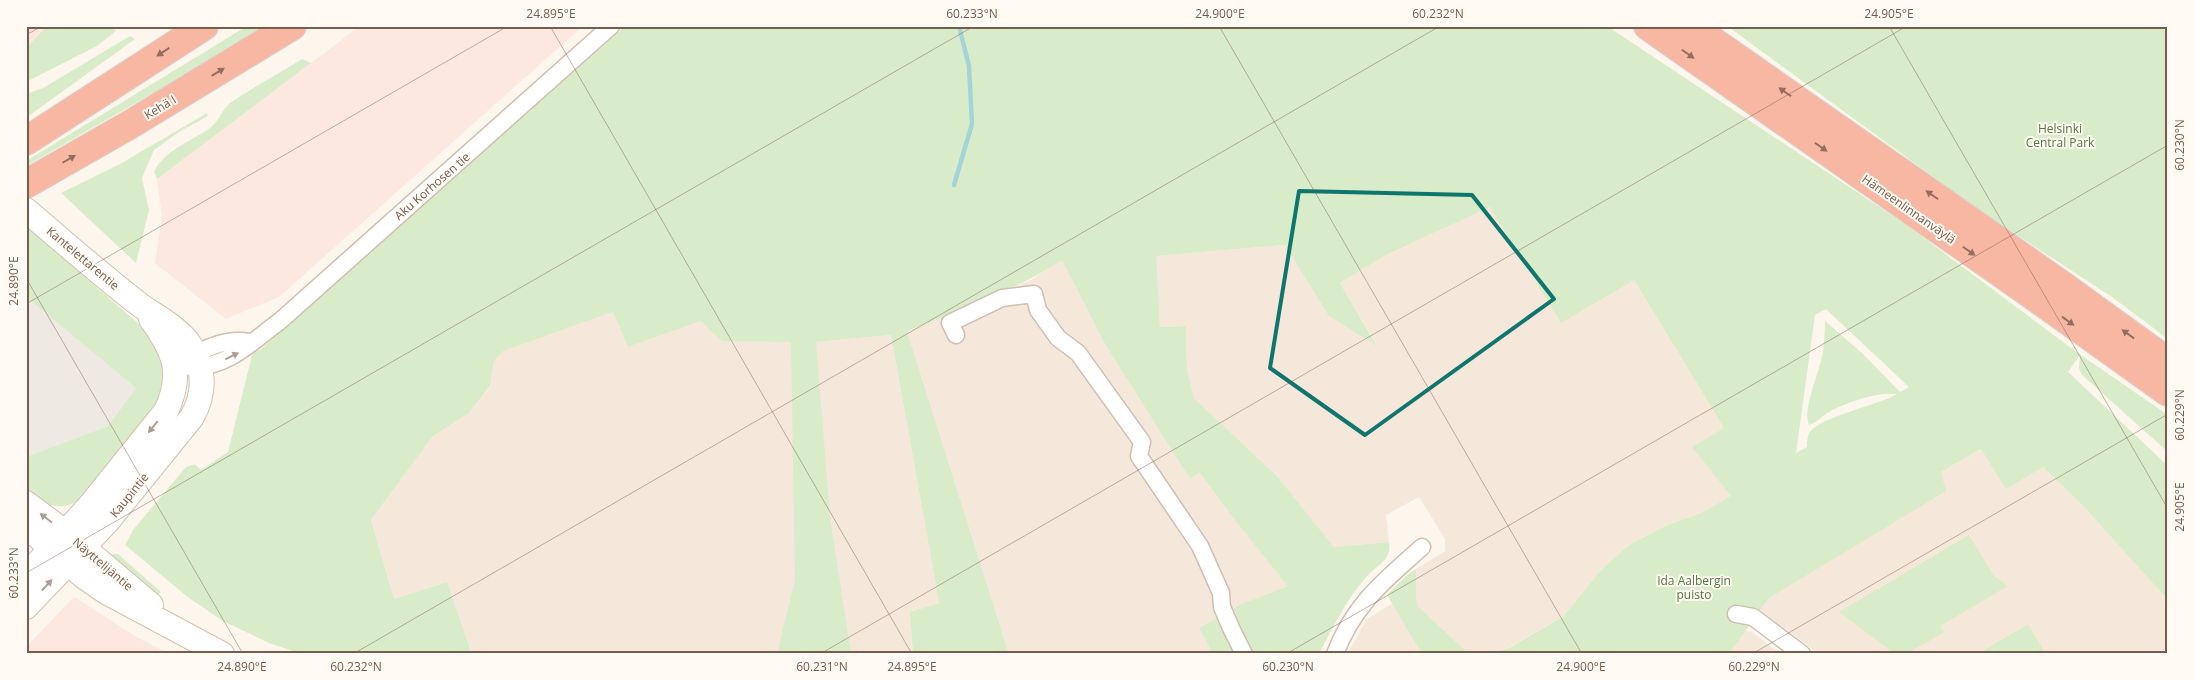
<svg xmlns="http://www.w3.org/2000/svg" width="2194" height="680" font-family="'Open Sans',sans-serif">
	<rect width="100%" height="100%" fill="#fdf6ec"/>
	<path fill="#f5e8da" d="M1490 207 1634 280 1724 428 1693 447 1732 496 1701 513 1665 526 1629 545 1600 571 1564 616 1508 648 1488 654H1469L1418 606 1416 598V569L1445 551V539L1419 497 1386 515 1389 542 1334 547 1277 476 1194 398 1187 369 1186 326 1160 327 1155 256 1285 245 1377 345 1340 283 1386 255Z
		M1062 259 1106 346 1190 479 1200 473 1234 519 1289 586 1241 604 1199 628 1213 654H1009L907 331 981 303 1033 279Z
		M613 312 628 347 701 321 791 341 816 342 891 335 939 603 910 612 913 654H472L447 582 394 599 371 520 433 436 469 413 490 387 494 361 502 351Z
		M1998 440 2043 467 2083 506 2168 600V654H1819L1760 610 1769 598 1941 472Z
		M1393 603 1422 654H1347L1367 619Z
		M1745 630 1752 632 1781 654H1729Z"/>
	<path fill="#fde8e0" d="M26 26H47L26 48Z
		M360 26H583L279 297 226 319 155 263 162 216 157 179Z
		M74 597 135 636 169 654H26V647Z"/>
	<path fill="#efe9e4" d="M26 297 136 388 108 426 26 457Z"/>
	<path fill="#d8ecc9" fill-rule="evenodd" d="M47 26H110L116 31 97 46 26 82V48Z
		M247 26H263L169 84 26 166V161Z
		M625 26H1607L1908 226 2075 351 2168 415V452L2082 375 2079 368 2080 355 2068 372 2168 466V600L2083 506 2043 467 2006 489 1981 449 1941 472 1946 491 1769 598 1729 654H1488L1509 648 1564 616 1600 571 1629 545 1665 526 1701 513 1731 496 1692 447 1724 428 1634 280 1561 323 1490 207 1386 255 1340 283 1377 346 1329 316 1285 245 1156 256 1160 327 1186 326 1187 369 1194 398 1277 476 1334 547 1389 542C1392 559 1379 564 1368 575 1347 598 1333 627 1319 654H1213L1199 628 1241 604 1288 586 1234 519 1200 473 1190 479 1106 346 1062 260C1014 291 961 311 907 331L1009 654H913L910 612 939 603 891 335 816 342 830 516 851 654H777L795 580 791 342 722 341 701 321 628 347 613 312 503 351 494 361 490 386 469 413 433 436 371 520 394 599 447 582 472 654H301L269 643 223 621 189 598 125 545 133 530 186 467 195 464 201 470 228 452 253 351 260 350ZM1826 309 1909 387 1900 392 1863 354 1825 321C1825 331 1824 342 1823 352 1820 370 1802 411 1809 425 1818 422 1824 414 1832 410 1852 401 1876 392 1897 394 1879 405 1822 416 1810 432 1807 436 1807 443 1807 447L1796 453 1815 315Z
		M1727 26H2168V339L2112 297 1980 211Z
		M130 36 135 39 26 118V94L43 88Z
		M302 59 311 63 157 179 154 172C165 149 191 142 210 128 219 121 222 110 229 104 252 88 278 74 302 59Z
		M207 113 208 116 179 132 154 150 142 178 149 210 136 263 61 193 120 164Z
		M26 226 147 331 167 366 162 398 83 498C60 513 47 505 26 493V457L108 426 136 388 26 297Z
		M1969 535 1994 576 2008 586 1940 626 1944 633 1905 654H1895L1839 612Z
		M113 554H118L161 592 158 595 131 578 111 556Z
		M1416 569V598L1418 606 1469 654H1422L1387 595 1407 575Z
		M2028 624 2046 654H1978Z"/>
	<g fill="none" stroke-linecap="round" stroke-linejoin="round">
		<path stroke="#a5d3da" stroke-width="4.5" d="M1871 26H1881
			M954 185 972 124 969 66 959 26"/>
		<g stroke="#d1beb0" stroke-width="19">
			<path id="street" d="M956 335 950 323 1002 298 1034 294 1038 310 1058 338 1078 353 1142 442 1139 456 1200 546 1221 593 1222 607 1231 628 1244 654
				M188 359C206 347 228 338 250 342
				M190 367C228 368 251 342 280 321L611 26
				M1736 614 1753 617 1802 654
				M1335 654C1354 604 1384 581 1422 547"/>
		</g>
		<g stroke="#d6c0b0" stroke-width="26">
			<path id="secondary" d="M26 210C64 242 101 275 140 305 157 317 175 326 188 342 205 366 206 392 192 417L107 522 26 607
				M26 503 66 533 151 605
				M26 526 83 576 106 592 222 654
				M26 576 92 503 166 411C184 373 174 351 151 319"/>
		</g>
		<g stroke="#dad1cd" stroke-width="30">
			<path id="highway" d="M1648 26 2028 292 2168 392
				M1691 26 2059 283 2168 362
				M26 141 204 26
				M26 184 131 124 292 26"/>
		</g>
		<use href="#street" stroke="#fff" stroke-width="16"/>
		<use href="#secondary" stroke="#fff" stroke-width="24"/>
		<use href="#highway" stroke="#f7b7a3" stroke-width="28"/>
	</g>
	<defs><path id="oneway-solid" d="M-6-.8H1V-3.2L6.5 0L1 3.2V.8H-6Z" transform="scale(1.25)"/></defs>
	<g fill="#936e5e">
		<use href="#oneway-solid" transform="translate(163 52) rotate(147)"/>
		<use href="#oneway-solid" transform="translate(1688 54) rotate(35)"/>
		<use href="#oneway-solid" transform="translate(218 72) rotate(-31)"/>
		<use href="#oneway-solid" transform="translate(1785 92) rotate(-145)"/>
		<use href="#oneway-solid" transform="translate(1821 147) rotate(35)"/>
		<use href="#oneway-solid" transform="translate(69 159) rotate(-30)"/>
		<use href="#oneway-solid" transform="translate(1932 195) rotate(-145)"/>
		<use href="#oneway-solid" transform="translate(1969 251) rotate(35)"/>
		<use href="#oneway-solid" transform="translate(2068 321) rotate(36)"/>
		<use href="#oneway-solid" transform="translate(2128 334) rotate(-144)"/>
	</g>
	<g fill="#af9d94">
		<use href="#oneway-solid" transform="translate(232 356) rotate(-26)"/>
		<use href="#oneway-solid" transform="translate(153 427) rotate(129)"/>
		<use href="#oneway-solid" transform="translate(46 518) rotate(-143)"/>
		<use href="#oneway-solid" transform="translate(47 585) rotate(-47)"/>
	</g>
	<path fill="none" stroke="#0f766e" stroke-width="4" stroke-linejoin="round" d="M1299 191 1472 195 1554 299 1365 435 1270 368Z"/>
	<path fill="none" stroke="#7a5c4d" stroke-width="1" stroke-opacity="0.45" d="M550 26 912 654M1219 26 1582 654M1889 26 2168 509M26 35 42 26M26 278 243 654M26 304 508 26M26 573 974 26M353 654 1440 26M820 654 1907 26M1286 654 2168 145M1752 654 2168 414"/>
	<g text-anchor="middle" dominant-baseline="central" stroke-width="4" stroke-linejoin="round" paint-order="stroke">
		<g font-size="12" fill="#7a5c4d" stroke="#fffaf3">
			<text transform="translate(160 107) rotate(-31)">Kehä I</text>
			<text transform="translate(432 186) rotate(-41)">Aku Korhosen tie</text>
			<text transform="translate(1909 209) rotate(35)">Hämeenlinnanväylä</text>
			<text transform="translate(83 258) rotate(40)">Kantelettarentie</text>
			<text transform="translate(129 495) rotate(-51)">Kaupintie</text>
			<text transform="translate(103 564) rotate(40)">Näyttelijäntie</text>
		</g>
		<g font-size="12" fill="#537a41" stroke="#fffaf3">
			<text x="2060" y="128">Helsinki<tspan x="2060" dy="14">Central Park</tspan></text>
			<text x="1694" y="580">Ida Aalbergin<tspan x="1694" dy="14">puisto</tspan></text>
		</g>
	</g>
	<rect width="2194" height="680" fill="none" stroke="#fffaf3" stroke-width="55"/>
	<rect x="28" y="28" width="2138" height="624" fill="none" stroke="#7a5c4d" stroke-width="2"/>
	<g font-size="12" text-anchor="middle" fill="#7a5c4d">
		<text x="551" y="18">24.895°E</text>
		<text x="972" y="18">60.233°N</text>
		<text x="1220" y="18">24.900°E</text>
		<text x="1438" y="18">60.232°N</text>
		<text x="1889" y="18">24.905°E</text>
		<text transform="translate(2180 145) rotate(-90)" y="4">60.230°N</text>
		<text transform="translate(14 281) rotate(-90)" y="4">24.890°E</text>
		<text transform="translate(2180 415) rotate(-90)" y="4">60.229°N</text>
		<text transform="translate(2180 507) rotate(-90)" y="4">24.905°E</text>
		<text transform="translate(14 573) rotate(-90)" y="4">60.233°N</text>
		<text x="242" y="671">24.890°E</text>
		<text x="356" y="671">60.232°N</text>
		<text x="822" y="671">60.231°N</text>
		<text x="912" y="671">24.895°E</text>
		<text x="1288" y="671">60.230°N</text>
		<text x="1581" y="671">24.900°E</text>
		<text x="1754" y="671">60.229°N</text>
	</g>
</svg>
